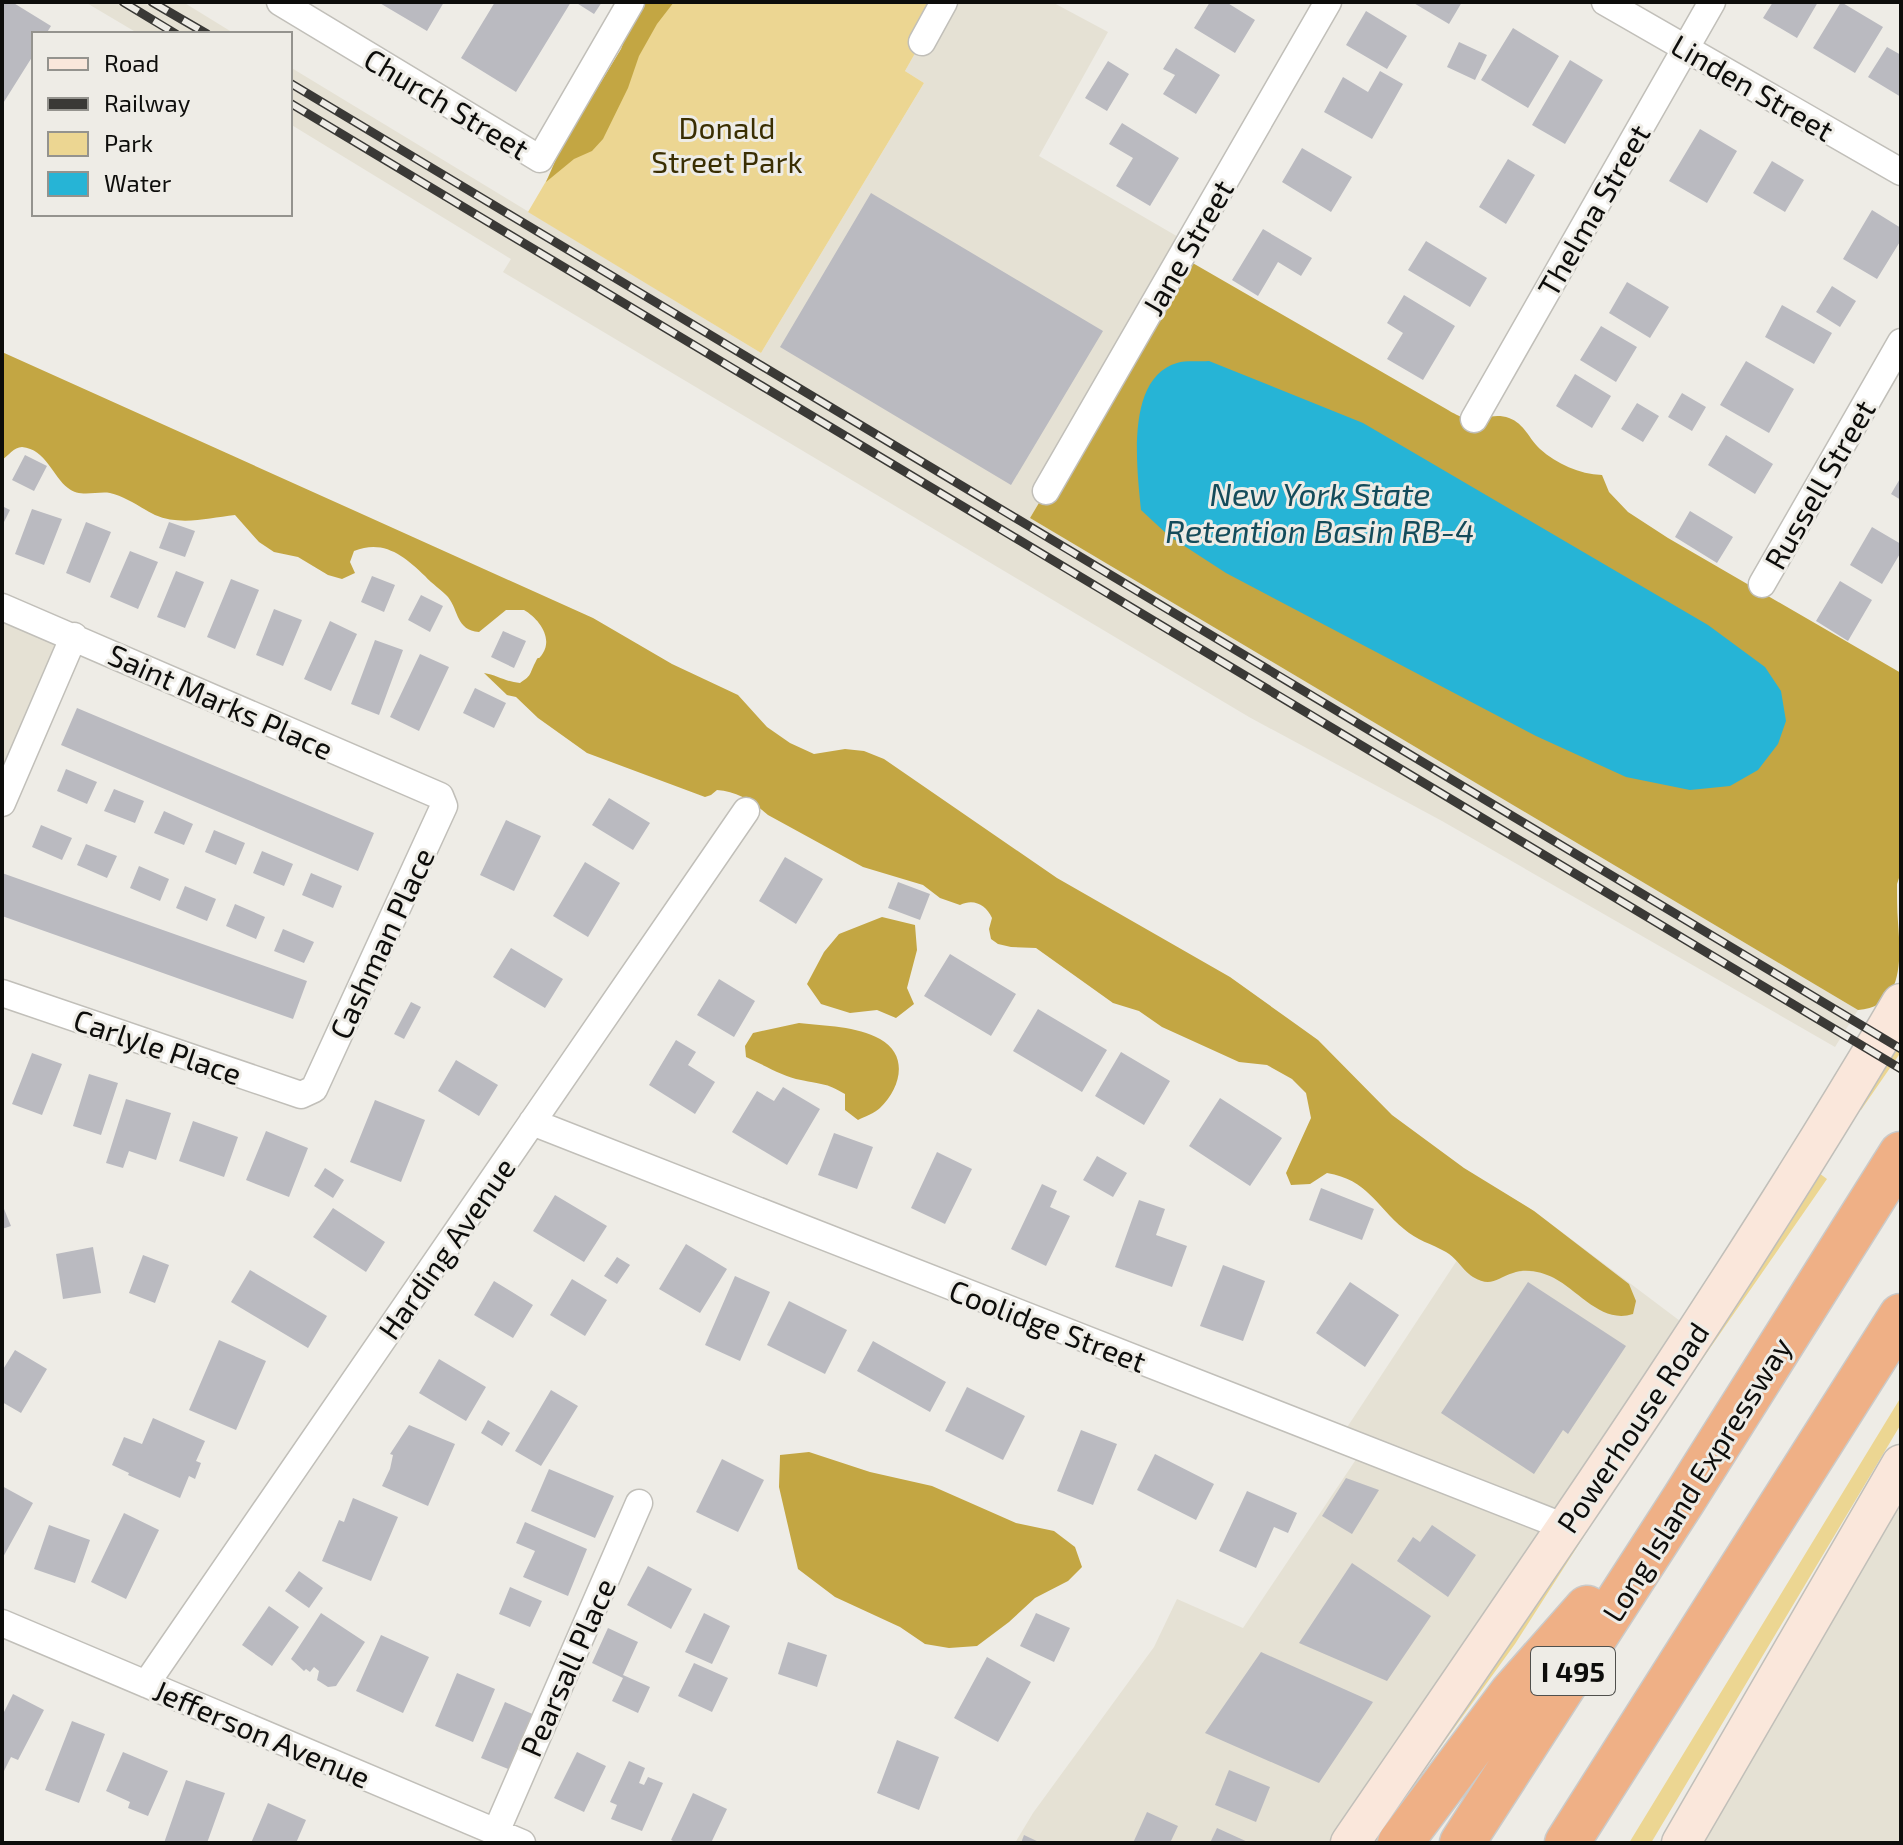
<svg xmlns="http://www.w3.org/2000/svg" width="1903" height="1845" font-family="'Exo 2',sans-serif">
	<rect width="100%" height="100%" fill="#eeece6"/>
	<path fill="#e5e1d4" d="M85 2H183L235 34H139Z
		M944 2H1052L1108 32 1039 156 1192 245 1030 518 1858 1010 1835 1047 1442 821 1249 717 503 272 511 259 290 124V67L761 353 924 83 905 71Z
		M2 607 73 636 2 803Z
		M1502 1192 1534 1211 1696 1333 1350 1843H1015L1033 1813 1154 1647 1177 1599 1243 1628 1363 1449 1340 1438Z
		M1901 1464V1843H1681Z"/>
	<path fill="#ecd692" d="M651 2H939L943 4 905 71 924 83 761 353 528 212Z
		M1901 1033V1052L1861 1110 1856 1107Z
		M1815 1170 1827 1179 1636 1455 1515 1644 1371 1843Z
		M1901 1397V1424L1651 1843H1629Z"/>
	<path fill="#c3a643" d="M639 2H674L657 24 639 56 628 88 603 139 592 151 574 159 546 182 560 150 621 49Z
		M1184 258 1448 410C1453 413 1460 417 1465 418 1480 421 1494 412 1509 418 1525 424 1528 438 1540 449 1557 464 1579 474 1602 475L1609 492 1628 512 1668 538 1901 673V872L1897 884C1897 897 1897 910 1898 922 1901 961 1903 1007 1858 1010L1030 518Z
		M2 352 593 618 672 664 738 695 767 727 790 743 814 754 845 749 864 751 884 759 1057 878 1230 977 1318 1040 1392 1115 1464 1168 1534 1211 1629 1284 1636 1301 1633 1314C1602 1324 1580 1292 1554 1278 1543 1272 1525 1268 1513 1273 1497 1278 1491 1288 1473 1277 1463 1271 1457 1258 1446 1252 1432 1244 1416 1240 1404 1229 1375 1205 1368 1180 1327 1173L1310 1184 1291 1185 1286 1173 1311 1118 1306 1093 1292 1079 1267 1065 1239 1062 1162 1027 1139 1011 1113 1003 1036 948 1011 947 998 944 991 939 989 929 992 918C986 905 974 898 960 905L940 898 923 885 863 867 768 815C753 802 737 791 717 790L711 795 705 797 587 753 538 718 516 697 507 695 484 673C497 675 506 682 520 683 532 675 529 675 535 663 540 652 536 664 543 653 553 637 538 618 524 610H506L479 632C456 630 459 611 448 597 442 590 432 584 425 576 404 556 384 539 354 551L350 562 355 573 342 579 328 575 298 557 274 552 259 542 235 515C208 518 181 526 155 515 141 508 125 496 110 493 96 491 80 498 68 488 53 477 46 449 22 447 14 447 8 456 2 460Z
		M882 917 915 925 917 950 907 988 914 1004 896 1018 877 1010 850 1013 821 1004 807 984 824 952 839 934Z
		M799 1023C825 1026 857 1026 880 1039 909 1055 901 1088 880 1108 875 1113 864 1117 858 1120L845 1110V1094C825 1082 822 1085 801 1080 782 1076 764 1065 746 1057L745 1046 753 1033Z
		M809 1452 870 1472 932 1486 1016 1523 1054 1531 1075 1547 1082 1567 1068 1581 1035 1598 1009 1622 977 1646 949 1648 925 1644 900 1627 835 1597 798 1569 779 1487 780 1455Z"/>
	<path fill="#26b4d6" d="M1209 361 1363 423 1708 625 1765 667 1781 691 1786 721 1778 744 1758 770 1730 786 1690 790 1626 777 1536 736 1226 573 1169 536 1141 510C1137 469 1125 378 1177 363 1186 360 1199 362 1209 361Z"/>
	<path fill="#babac0" d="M2 2H12L51 26 46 34H34V54L2 105Z
		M378 2H444L427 31Z
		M495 2H571L516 92 461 58Z
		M575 2H602L594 14Z
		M1210 2H1226L1255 20 1235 53 1194 28Z
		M1412 2H1462L1449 24Z
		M1773 2H1818L1797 38 1763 18Z
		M1841 2 1883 27 1855 73 1813 48Z
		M1366 11 1407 36 1387 69 1346 45Z
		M1513 28 1559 56 1528 108 1481 80Z
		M1459 42 1487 55 1475 80 1447 67Z
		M1887 47 1901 55V97L1868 77Z
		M1176 48 1220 75 1196 114 1163 94 1175 75 1163 69Z
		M1570 60 1603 80 1565 144 1532 125Z
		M1108 61 1129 74 1107 111 1085 98Z
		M1380 71 1403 84 1372 139 1324 112 1343 77 1368 92Z
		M1122 123 1179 158 1150 206 1116 186 1133 158 1109 144Z
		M1700 129 1737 151 1707 203 1669 181Z
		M1302 148 1352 177 1331 212 1282 182Z
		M1508 159 1535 175 1506 224 1479 207Z
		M1772 161 1804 180 1785 212 1753 193Z
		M871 193 1103 331 1011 485 780 347Z
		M1872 210 1901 228V240L1877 279 1843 259Z
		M1263 229 1312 258 1301 276 1278 262 1258 296 1232 280Z
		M1426 241 1487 278 1470 307 1408 270Z
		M1627 282 1669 307 1650 338 1609 313Z
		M1832 286 1856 301 1840 327 1816 312Z
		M1404 295 1455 326 1423 380 1387 359 1403 333 1387 323Z
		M1782 305 1832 333 1814 364 1765 337Z
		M1601 326 1637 347 1616 382 1580 360Z
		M1746 361 1794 389 1769 433 1720 405Z
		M1575 374 1611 396 1592 428 1556 406Z
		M1682 393 1706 407 1692 431 1668 417Z
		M1637 403 1659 416 1643 442 1621 429Z
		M1726 435 1773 464 1755 494 1708 465Z
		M25 455 47 466 34 491 12 480Z
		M1901 477V500L1891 494Z
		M2 506 10 510 2 526Z
		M32 509 62 519 44 565 15 554Z
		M1690 511 1733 537 1717 563 1675 537Z
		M86 522 111 532 90 583 66 573Z
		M169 522 195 531 185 557 159 548Z
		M1872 527 1901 544V552L1882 584 1850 565Z
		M130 551 158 562 138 609 110 597Z
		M176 571 204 582 185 628 157 617Z
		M372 576 395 585 384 612 361 602Z
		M231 579 259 590 235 649 207 637Z
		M1840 581 1872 600 1848 641 1816 621Z
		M421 595 443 606 430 632 408 620Z
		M274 609 302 620 283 666 256 655Z
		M330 621 357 634 331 691 304 679Z
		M503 631 526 641 514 668 491 657Z
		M375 640 403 650 379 715 351 704Z
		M420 654 449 667 419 731 390 717Z
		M475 688 506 703 494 728 463 713Z
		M77 708 374 833 358 871 61 745Z
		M66 769 97 782 87 804 57 791Z
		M114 789 144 801 135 823 104 811Z
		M609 798 650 823 633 850 592 825Z
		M164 811 193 824 184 845 154 833Z
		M506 820 541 836 514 891 480 875Z
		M41 825 72 838 62 860 32 847Z
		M214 830 245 843 236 865 205 852Z
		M86 844 117 856 107 878 77 865Z
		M262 851 293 864 284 886 253 873Z
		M785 857 823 879 796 924 759 901Z
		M585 862 620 883 588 937 553 916Z
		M139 866 169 879 160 901 130 888Z
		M2 873 307 981 293 1019 2 916Z
		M311 873 342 886 333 908 302 895Z
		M898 882 930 894 920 920 888 908Z
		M185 886 216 899 207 921 176 908Z
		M235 904 265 917 256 939 226 926Z
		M283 929 314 942 304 963 274 951Z
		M511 948 563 979 545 1008 493 977Z
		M950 954 1016 994 991 1036 924 996Z
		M719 979 755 1001 734 1037 697 1015Z
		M411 1002 421 1007 404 1039 394 1034Z
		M1038 1009 1107 1050 1082 1092 1013 1051Z
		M676 1040 696 1052 688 1065 715 1082 695 1114 649 1085Z
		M1121 1052 1170 1081 1144 1125 1095 1096Z
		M32 1053 62 1064 42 1115 12 1104Z
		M456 1060 498 1085 479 1116 438 1091Z
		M89 1074 118 1083 101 1135 73 1126Z
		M783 1087 820 1109 787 1165 732 1132 757 1091 774 1101Z
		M1220 1098 1282 1138 1250 1186 1189 1146Z
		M126 1099 171 1113 156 1160 129 1151 123 1168 106 1163Z
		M375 1100 425 1120 401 1182 350 1162Z
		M193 1121 238 1137 224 1177 179 1161Z
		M266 1131 308 1148 289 1197 246 1180Z
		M834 1133 873 1147 857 1189 818 1175Z
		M937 1152 972 1169 945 1224 911 1208Z
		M1097 1156 1127 1173 1113 1197 1083 1180Z
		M325 1168 344 1180 333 1198 314 1186Z
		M1042 1184 1057 1191 1050 1207 1070 1216 1046 1266 1011 1249Z
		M1321 1188 1374 1209 1362 1240 1309 1220Z
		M555 1195 607 1226 584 1262 533 1231Z
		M1139 1200 1165 1209 1156 1235 1187 1246 1172 1287 1115 1267Z
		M2 1204 11 1226 2 1229Z
		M333 1208 385 1242 366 1272 313 1237Z
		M686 1244 727 1269 700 1313 659 1289Z
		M93 1247 101 1293 63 1299 56 1254Z
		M143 1255 169 1265 155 1303 129 1293Z
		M617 1257 630 1265 617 1284 604 1276Z
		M1223 1265 1265 1281 1243 1341 1200 1326Z
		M250 1270 327 1316 308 1348 231 1302Z
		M735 1276 770 1292 740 1361 705 1345Z
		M572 1279 607 1300 585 1336 550 1315Z
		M494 1281 533 1305 513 1338 474 1315Z
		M1350 1282 1399 1315 1365 1367 1316 1333Z
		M1528 1282 1626 1346 1568 1434 1563 1430 1534 1474 1441 1413Z
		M789 1301 847 1330 825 1374 767 1345Z
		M219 1340 266 1361 236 1430 189 1410Z
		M873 1341 946 1382 930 1412 857 1371Z
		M15 1350 47 1369 21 1413 2 1402V1371Z
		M439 1359 486 1387 466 1421 419 1393Z
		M967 1387 1025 1416 1003 1460 945 1431Z
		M551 1390 578 1406 541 1466 515 1451Z
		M153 1418 205 1441 196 1461 201 1463 195 1479 189 1476 180 1498 128 1475 129 1473 112 1465 124 1437 142 1444Z
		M488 1420 510 1433 502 1446 481 1433Z
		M409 1425 455 1444 428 1506 382 1486 390 1469 393 1455 390 1454Z
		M1081 1430 1117 1444 1093 1505 1057 1491Z
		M1155 1454 1214 1484 1196 1520 1137 1490Z
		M722 1459 764 1480 738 1532 696 1512Z
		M549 1469 614 1496 595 1538 531 1511Z
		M1346 1478 1379 1490 1352 1534 1322 1516Z
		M2 1486 33 1503 2 1559Z
		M1247 1491 1297 1513 1288 1533 1274 1527 1256 1568 1219 1551Z
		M353 1498 398 1517 371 1581 322 1561 339 1520 344 1522Z
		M124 1513 159 1530 126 1599 91 1582Z
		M525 1522 587 1549 568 1596 523 1577 535 1551 516 1543Z
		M49 1525 90 1540 75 1583 34 1569Z
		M1432 1525 1476 1555 1448 1597 1397 1561 1413 1537 1420 1542Z
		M1352 1563 1431 1616 1387 1681 1299 1643Z
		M648 1566 692 1589 671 1629 627 1605Z
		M299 1571 323 1588 309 1608 285 1591Z
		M510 1587 542 1601 530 1627 499 1614Z
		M269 1606 299 1627 272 1666 242 1645Z
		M321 1613 365 1642 336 1686 328 1687 317 1680 319 1671 314 1667 310 1672 306 1669 304 1671 291 1659Z
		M704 1613 730 1626 712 1664 685 1652Z
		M1036 1613 1070 1628 1054 1662 1020 1646Z
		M608 1628 638 1642 623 1675 650 1687 638 1713 612 1701 623 1678 592 1663Z
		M381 1635 429 1657 403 1713 356 1691Z
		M788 1642 827 1655 817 1687 778 1674Z
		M1261 1652 1373 1702 1319 1783 1205 1733Z
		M987 1657 1031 1682 998 1742 954 1718Z
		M694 1663 728 1678 712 1712 678 1696Z
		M457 1673 495 1689 473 1742 435 1726Z
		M13 1694 44 1710 18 1760 11 1757 2 1775V1716Z
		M505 1702 537 1716 513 1771 481 1758Z
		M72 1721 105 1734 79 1803 45 1790Z
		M897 1740 939 1757 919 1810 877 1793Z
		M123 1752 168 1771 148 1816 128 1808 130 1802 106 1791Z
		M577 1752 606 1766 584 1812 554 1798Z
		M629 1761 645 1768 639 1783 644 1785 648 1777 663 1783 642 1831 611 1819 617 1805 610 1802Z
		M1229 1770 1270 1787 1256 1822 1215 1805Z
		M186 1780 225 1793 207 1843H164Z
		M693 1793 727 1809 711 1843H677L671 1840Z
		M268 1803 306 1820 296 1843H251Z
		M1147 1812 1178 1826 1170 1843H1133Z
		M1217 1828 1250 1843H1210Z
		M1024 1835 1041 1843H1021Z"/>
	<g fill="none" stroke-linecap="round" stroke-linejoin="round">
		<g stroke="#c1bfb9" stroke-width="29">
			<path id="minor" d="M280 2 540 159 631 2
				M1605 2 1901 172
				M922 42 944 2
				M1474 419 1712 2
				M1046 491 1328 2
				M1762 584 1901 342
				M2 607 440 796 444 806 314 1089 301 1095 2 993
				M2 803 74 636
				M532 1122 1565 1527
				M2 1623 522 1843
				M146 1684 746 811
				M496 1832 639 1503"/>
		</g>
		<g stroke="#c1bfb9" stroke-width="41">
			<path id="secondary" d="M1350 1843C1539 1567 1731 1292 1901 1003
				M1681 1843 1901 1464"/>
		</g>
		<g stroke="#cacac9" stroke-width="47">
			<path id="motorway" d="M1400 1843 1512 1693 1587 1608
				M1462 1843 1684 1499 1901 1154
				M1567 1843 1901 1316"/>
		</g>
		<use href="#minor" stroke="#fff" stroke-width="26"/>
		<use href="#secondary" stroke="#fae7db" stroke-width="38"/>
		<use href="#motorway" stroke="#efb086" stroke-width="44"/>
		<g stroke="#3a3936" stroke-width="9">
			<path id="rail" d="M123 2 176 34
				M152 2 207 34
				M290 83 1901 1049
				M290 103 1901 1069"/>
		</g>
		<use href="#rail" stroke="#eeece6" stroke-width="6" stroke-dasharray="18" stroke-linecap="butt"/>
	</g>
	<g text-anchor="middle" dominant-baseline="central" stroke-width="6" stroke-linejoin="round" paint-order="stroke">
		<rect fill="#eeece6" stroke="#50504d" stroke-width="2" x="1531" y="1647" width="84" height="48" rx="6"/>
		<g font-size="28" font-weight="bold" fill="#0d0d0b">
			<text x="1573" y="1671">I 495</text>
		</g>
		<g font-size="30" fill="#0d0d0b" stroke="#eeece6">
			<text transform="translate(1753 87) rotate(30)">Linden Street</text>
			<text transform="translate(447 103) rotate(31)">Church Street</text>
			<text transform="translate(1593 210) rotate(-60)">Thelma Street</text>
			<text transform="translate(1187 247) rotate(-60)">Jane Street</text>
			<text transform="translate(1819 484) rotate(-60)">Russell Street</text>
			<text transform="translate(221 701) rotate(24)">Saint Marks Place</text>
			<text transform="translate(381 943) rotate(-65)">Cashman Place</text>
			<text transform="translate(158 1046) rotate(19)">Carlyle Place</text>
			<text transform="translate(446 1248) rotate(-55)">Harding Avenue</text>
			<text transform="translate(1048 1325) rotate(21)">Coolidge Street</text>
			<text transform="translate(1632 1427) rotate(-56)">Powerhouse Road</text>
			<text transform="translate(1696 1479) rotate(-58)">Long Island Expressway</text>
			<text transform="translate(567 1667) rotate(-66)">Pearsall Place</text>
			<text transform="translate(262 1733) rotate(23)">Jefferson Avenue</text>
		</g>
		<g font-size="30" fill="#3a2e02" stroke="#eeece6">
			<text x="727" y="127">Donald<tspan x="727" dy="34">Street Park</tspan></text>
		</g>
		<g font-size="32" font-style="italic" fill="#144b5a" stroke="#eeece6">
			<text x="1320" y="493">New York State<tspan x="1320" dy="37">Retention Basin RB-4</tspan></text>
		</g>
	</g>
	<rect width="1903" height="1845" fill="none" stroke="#0d0d0b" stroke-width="8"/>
	<rect x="32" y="32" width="260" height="184" fill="#eeece6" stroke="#94938e" stroke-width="2"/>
	<rect x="48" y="58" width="40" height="12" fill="#fae7db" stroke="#94938e" stroke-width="2"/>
	<text x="104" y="72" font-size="24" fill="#0d0d0b">Road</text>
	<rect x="48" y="98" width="40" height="12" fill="#3a3936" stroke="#94938e" stroke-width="2"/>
	<text x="104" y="112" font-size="24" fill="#0d0d0b">Railway</text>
	<rect x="48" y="132" width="40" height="24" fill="#ecd692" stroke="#94938e" stroke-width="2"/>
	<text x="104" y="152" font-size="24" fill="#0d0d0b">Park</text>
	<rect x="48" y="172" width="40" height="24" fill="#26b4d6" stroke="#94938e" stroke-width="2"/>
	<text x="104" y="192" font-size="24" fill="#0d0d0b">Water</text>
</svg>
